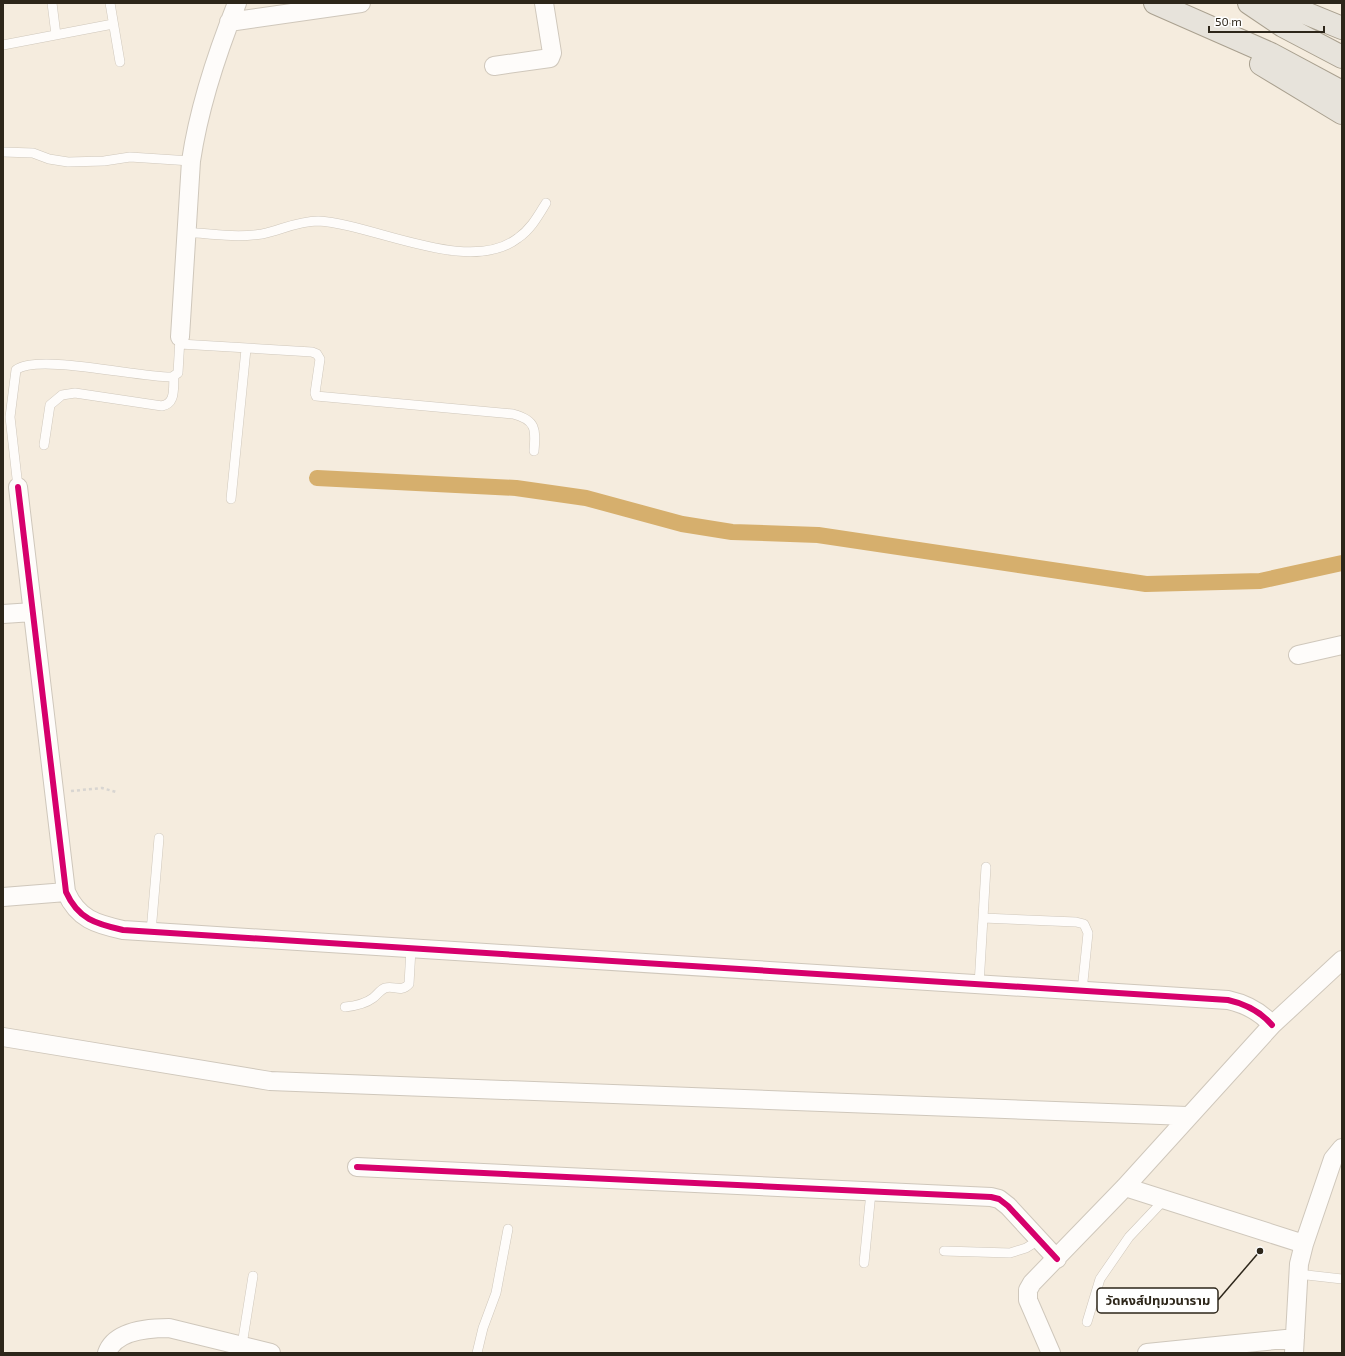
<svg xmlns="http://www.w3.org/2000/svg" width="1345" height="1356" font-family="'Exo 2','Noto Sans Thai',sans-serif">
	<rect width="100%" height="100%" fill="#f5ecde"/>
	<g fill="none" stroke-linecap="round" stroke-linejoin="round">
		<path stroke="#d6af6d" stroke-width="16" d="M317 478 516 488 586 498 682 524 732 532 818 535 1146 584 1260 581 1342 563"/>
		<g stroke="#cfc7bb" stroke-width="10">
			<path id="service" d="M52 3 56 35
				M110 3 120 62
				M3 45 113 24
				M3 152 33 153 49 159 68 162 104 161 130 157 191 161
				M186 232C211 234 237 238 262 234 281 230 298 221 318 221 374 224 469 276 518 238 531 229 538 216 546 203
				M180 344 312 352 317 354 320 359 315 393 316 396 513 414C536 420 536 429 534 451
				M44 445 50 405 62 395 75 393 162 406C176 403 173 389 174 377
				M18 487 10 417 16 370C37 353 141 378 172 377L178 373 180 338
				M231 499 246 349
				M983 918 1076 922 1084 924 1088 933 1082 991
				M151 932 159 838
				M979 985 986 867
				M345 1007C355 1006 365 1004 373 998 377 995 380 990 385 988 394 985 401 993 409 984L411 949
				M944 1251 1010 1253 1026 1248 1039 1240
				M864 1263 871 1192
				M1298 1274 1342 1279
				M1087 1322 1100 1279 1129 1237 1164 1200
				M242 1345 253 1276
				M477 1353 483 1328 496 1293 508 1229"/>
		</g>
		<g stroke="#cfc7bb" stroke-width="20">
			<path id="minor" d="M229 22 361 3
				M494 66 550 58 552 53 544 3
				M180 337 191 161C199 107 217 53 237 3
				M18 487 66 892C78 919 96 924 123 930L1228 1000C1246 1004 1260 1011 1272 1025
				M3 614 33 612
				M1298 655 1342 645
				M3 897 66 892
				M3 1037 270 1081 1187 1116
				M357 1167 991 1197 999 1199 1008 1206 1057 1259
				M1125 1187 1304 1244
				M107 1353C115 1330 149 1328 169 1328L271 1353
				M1051 1353 1028 1300V1290L1032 1283 1125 1187 1272 1025 1342 960
				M1147 1353 1295 1338
				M1294 1353 1299 1264 1304 1244 1333 1159 1342 1148"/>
		</g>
		<g stroke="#a9a08f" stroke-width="24">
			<path id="primary" d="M1155 3 1271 54 1342 92
				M1249 3 1283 26 1342 57
				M1281 3 1342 28
				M1261 64 1342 113"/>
		</g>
		<path stroke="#d8d5d1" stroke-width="2.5" stroke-dasharray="3 3" stroke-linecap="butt" d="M71 791 102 788 116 792"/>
		<use href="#service" stroke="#fefcfa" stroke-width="9"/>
		<use href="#minor" stroke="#fefcfa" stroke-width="18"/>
		<use href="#primary" stroke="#e7e3db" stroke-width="22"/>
		<g stroke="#fff" stroke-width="8">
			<path id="cycleway" d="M18 487 66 892C78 919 96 924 123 930L1228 1000C1246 1004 1260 1011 1272 1025
				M357 1167 991 1197 999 1199 1008 1206 1057 1259"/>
		</g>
		<use href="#cycleway" stroke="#d6006c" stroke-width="6"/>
	</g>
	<path fill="none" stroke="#2d261a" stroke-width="1.5" d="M1260 1251L1218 1300"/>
	<circle fill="#2d261a" stroke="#fff" stroke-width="1.5" cx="1260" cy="1251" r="4"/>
	<rect fill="#fff" stroke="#2d261a" stroke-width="1.5" x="1097" y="1288" width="121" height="25" rx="4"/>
	<g font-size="13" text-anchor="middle" font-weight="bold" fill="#2d261a">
		<text x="1158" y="1305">วัดหงส์ปทุมวนาราม</text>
	</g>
	<rect width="1345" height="1356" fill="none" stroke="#2d261a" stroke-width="8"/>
	<path d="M1209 26v6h115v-6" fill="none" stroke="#2d261a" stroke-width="2"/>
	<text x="1215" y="26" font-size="12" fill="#2d261a" stroke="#ffffff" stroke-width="3" paint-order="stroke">50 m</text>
</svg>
